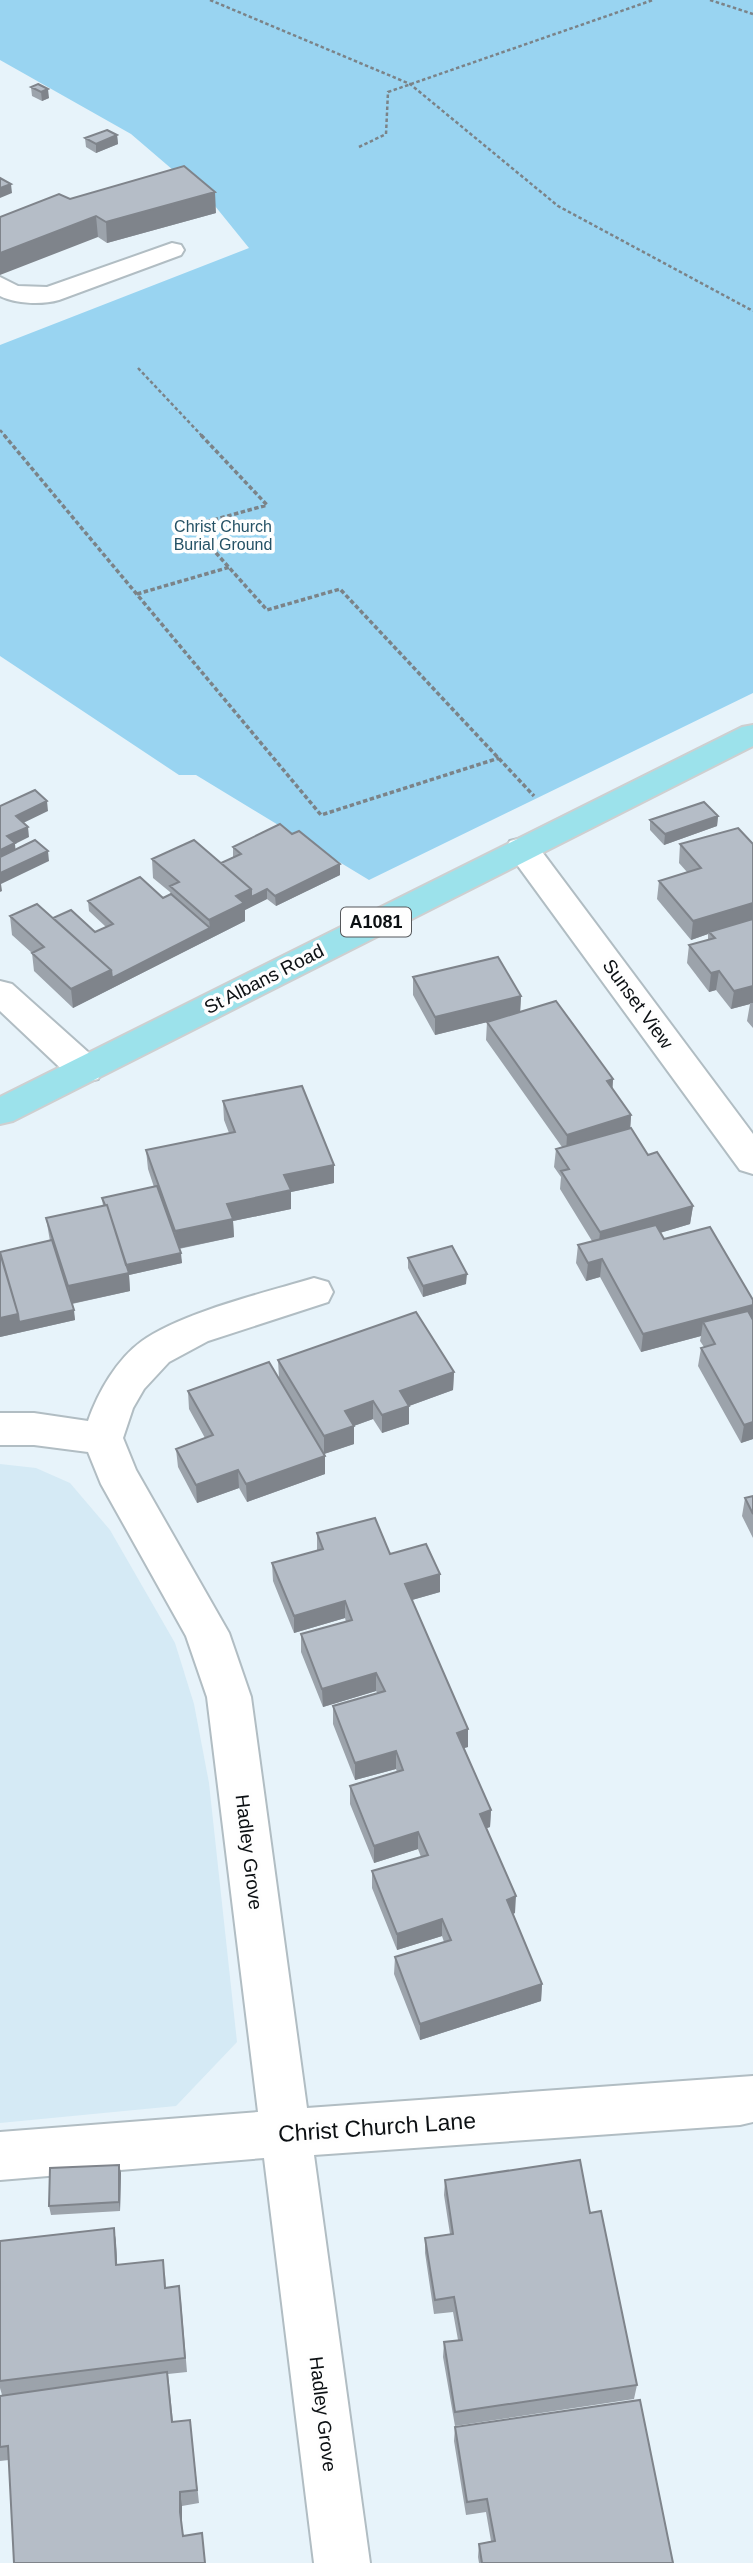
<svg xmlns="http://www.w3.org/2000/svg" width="753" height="2563" font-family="Arial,sans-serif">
	<rect width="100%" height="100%" fill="#e7f3fa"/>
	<path fill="#d5eaf5" d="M0 1464 36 1468 70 1483 110 1530 175 1643 194 1704 209 1783 237 2042 176 2106 0 2123Z"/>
	<path fill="#99d4f1" d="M0 0H753V693L369 880 196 775H179L0 656V345L249 248 215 206 131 134 0 60Z"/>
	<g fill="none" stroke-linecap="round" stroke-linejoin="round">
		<g stroke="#b1bdc3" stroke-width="4">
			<path id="minor" d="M172 243 181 245 184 250 181 255 59 300C42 305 16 304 0 296V277L18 286 47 287Z
				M522 838 534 841 753 1134V1174L740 1170 510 855 506 848 510 841Z
				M0 981 12 984 98 1061 103 1070 98 1079 85 1082 72 1079 0 1011Z
				M314 1278 328 1282 333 1292 328 1302 208 1341 169 1362 144 1389 133 1408 123 1438 136 1470 229 1633 251 1697 307 2108 753 2076V2122L740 2125 314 2155 370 2563H314L264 2158 0 2180V2132L258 2112 207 1697 186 1636 101 1484 88 1452 34 1445H0V1413H34L88 1421C98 1392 117 1359 142 1341 183 1312 264 1293 314 1278Z"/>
		</g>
		<g stroke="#cecfd0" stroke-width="4">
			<path id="major" d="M753 725V746L13 1121 0 1124V1097L742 727Z"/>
		</g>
		<path stroke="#7b8388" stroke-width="2.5" stroke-dasharray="3.5 2.5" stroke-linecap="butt" d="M210 0 410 84 558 206 753 311
			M710 0 753 14
			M359 147 386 134 388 92 653 0
			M138 368 203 437
			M0 430 6 437"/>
		<path stroke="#7b8388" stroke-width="3.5" stroke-dasharray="4.5 2.5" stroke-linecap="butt" d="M4 435 321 815 499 758
			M201 435 267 505 192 526 267 610 340 589 534 796
			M137 594 230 567"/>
		<use href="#minor" fill="#fff" fill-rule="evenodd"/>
		<use href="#major" fill="#9ce2eb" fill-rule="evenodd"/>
	</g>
	<path fill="#9ca3ab" d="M38 84 49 98 42 101 32 96 31 87Z
		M117 135 118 144 96 153 86 147 85 138Z
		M70 199 216 213 107 243 98 237Z
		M718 816 717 826 664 845 650 830V820Z
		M292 834 340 864V875L276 906 267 899 245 910V921L73 1008 34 971 32 953 12 935 10 916 53 918 95 932 106 927 89 911 88 901 163 898 171 894 170 892 153 878 152 859 221 863 233 857V847Z
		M680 844H753V1028L747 1021 750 1004 731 1009 716 990 709 992 687 963 689 945 708 940V934L691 940 657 899 659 881 687 872 679 863Z
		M413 977 521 996 520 1012 613 1079 612 1089 631 1115 630 1128 648 1155 693 1206 690 1224 660 1233 664 1239 710 1227 753 1439 741 1443 698 1366 701 1348 704 1347 700 1341 701 1336 641 1352 600 1277 586 1281 576 1263 578 1245 592 1241 560 1189 561 1177 554 1167 556 1149 562 1147 486 1040 487 1022 435 1035 413 995Z
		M223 1101 334 1165V1183L291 1192V1209L233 1221 234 1237 179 1249 182 1263 129 1275 130 1291 72 1304 75 1320 0 1337V1252L50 1241 46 1218 103 1206 102 1198 154 1187 148 1169 146 1150 229 1133 224 1120Z
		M408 1258 466 1284 423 1297 408 1268Z
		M278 1360 454 1372 453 1390 409 1406V1424L382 1433 373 1419 354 1426V1444L324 1454 279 1378Z
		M188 1391 325 1474 247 1502 239 1488 197 1503 178 1467 176 1449 205 1438 189 1409Z
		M753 1496V1538L742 1516 745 1498Z
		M317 1533 390 1554 440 1592 412 1600 468 1729V1747L464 1748 491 1810 490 1827 486 1828 515 1913 513 1914 542 1984 541 2001 420 2040 394 1974 395 1957 444 1942 442 1936 397 1950 372 1888V1871L421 1857 418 1849 374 1863 350 1804V1786L397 1772 396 1769 355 1780 333 1724V1706L378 1694 376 1691 323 1707 301 1652V1634L346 1622 345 1618 294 1633 273 1581 272 1563 317 1551Z
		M119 2165 121 2173 120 2211 51 2215 49 2206Z
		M445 2180 590 2213 637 2385 634 2399 455 2426 443 2357 444 2342 458 2340 453 2312 434 2314 425 2253V2238L450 2234 444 2195Z
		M114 2228 116 2243 117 2265 165 2275 166 2288 181 2301 187 2372 168 2374 173 2422 190 2420 199 2503 182 2506V2525L9 2460 0 2461V2396L2 2395 0 2388V2241Z
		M455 2427 673 2563H479L478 2557 479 2544 491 2541 486 2512 466 2515 454 2441Z"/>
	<path fill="#7f848b" d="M48 89 49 98 42 101 41 92Z
		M117 135 118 144 96 153V144Z
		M11 184 12 193 0 198V188Z
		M215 192 216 213 107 243 106 222Z
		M96 216 98 237 0 275V253Z
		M47 801 48 811 17 826 16 816Z
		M718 816 717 826 664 845 665 834Z
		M28 827 29 837 15 844 16 854 0 861V850L7 836Z
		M48 851 49 861 1 884 2 891 0 892V873Z
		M340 864V875L276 906 275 896Z
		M251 889H267V899L245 910V921L73 1008 71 989 111 970 210 928 209 920 236 896Z
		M753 903V920L709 932 708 934 691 940 693 921Z
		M719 971 716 990 709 992 711 973Z
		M753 986V1003H750V1004L731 1009 734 991Z
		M521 996 520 1014 435 1035V1017Z
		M613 1079 612 1098 607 1081Z
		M631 1115 630 1133 566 1153 567 1135Z
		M334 1165V1183L291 1192V1209L233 1221 234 1237 176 1249 175 1231 284 1175Z
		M693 1206 690 1224 598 1251 600 1232Z
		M181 1253 182 1263 129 1275 130 1291 70 1304 68 1286 125 1266Z
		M602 1259 600 1277 586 1281 588 1263Z
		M467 1274 466 1284 423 1297V1286Z
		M753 1305V1322H703L701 1336 641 1352 643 1334Z
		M74 1310 75 1320 0 1337V1318L18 1314Z
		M454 1372 453 1390 409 1406V1424L382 1433V1415L400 1391Z
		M373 1401V1419L345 1429V1411Z
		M753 1422V1439L741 1443 744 1425Z
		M354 1426V1444L324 1454V1436Z
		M325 1456V1474L247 1502 246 1484Z
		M238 1470 239 1488 197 1503 196 1485Z
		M440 1574V1592L405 1602V1584Z
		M345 1601V1618L294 1633V1616Z
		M376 1673V1691L323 1707 322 1689Z
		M468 1729V1747L457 1750V1733Z
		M396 1751V1769L355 1780V1763Z
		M491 1810 490 1827 479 1831 480 1814Z
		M418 1832V1849L374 1863V1846Z
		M516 1896 515 1913 506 1916 507 1900Z
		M442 1919V1936L397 1950V1934Z
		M542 1984 541 2001 420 2040V2024Z
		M119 2165 121 2173 120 2211 119 2202Z
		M114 2228 116 2243 118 2280 116 2265Z
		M180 2492 182 2506V2525L180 2512Z"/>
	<path fill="#b5bdc7" stroke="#7f848b" stroke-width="2" d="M38 84 48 89 41 92 31 87Z
		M107 130 117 135 96 144 85 138Z
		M184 166 215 192 106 222 96 216 0 253V217L59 194 70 199Z
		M0 178 11 184 0 188Z
		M35 790 47 801 16 816 28 827 7 836 15 843 0 850V806Z
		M704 802 718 816 665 834 650 820Z
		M280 824 292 834 299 831 340 864 275 896 267 889 251 897V889L221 863 241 854 233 847Z
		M738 828 753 844V903L693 921 659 881 701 868 680 844Z
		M35 840 48 851 0 873V857Z
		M194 840 251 889 236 896 244 903 209 920 170 886 179 882 152 859Z
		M140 877 163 898 171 894 210 928 112 978 111 970 53 918 71 910 95 932 113 924 88 901Z
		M37 904 111 970 71 989 32 953 44 947 10 916Z
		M753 919V986L734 991 719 971 711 973 689 945 715 938 709 932Z
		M498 957 521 996 435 1017 413 977Z
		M556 1001 613 1079 607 1081 631 1115 567 1135 487 1022Z
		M302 1086 334 1165 284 1175 291 1190 227 1204 233 1219 175 1231 146 1150 235 1132 223 1101Z
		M631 1128 648 1155 657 1152 693 1206 600 1232 561 1171 569 1169 556 1149Z
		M157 1186 181 1253 126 1265 107 1205H105L102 1198Z
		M107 1205 129 1273 68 1286 46 1218Z
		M656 1225 664 1239 710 1227 753 1300V1305L643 1334 602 1259 588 1263 578 1245Z
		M52 1240 74 1310 19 1322 18 1314 0 1252Z
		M452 1246 467 1274 423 1286 408 1258Z
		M0 1253 18 1314 0 1318Z
		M748 1311 753 1320V1422L744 1425 701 1348 715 1344 703 1322Z
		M416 1312 454 1372 400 1391 409 1406 382 1415 373 1401 345 1411 354 1426 324 1436 278 1360Z
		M269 1362 325 1456 246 1484 238 1470 196 1485 176 1449 213 1435 188 1391Z
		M753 1496V1514L745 1498Z
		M375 1518 390 1554 426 1544 440 1574 405 1584 468 1729 457 1733 491 1810 480 1814 516 1896 507 1900 542 1984 420 2024 395 1957 451 1940 442 1919 397 1934 372 1871 428 1855 418 1832 374 1846 350 1786 403 1770 396 1751 355 1763 333 1706 385 1691 376 1673 322 1689 301 1634 352 1620 345 1601 294 1616 272 1563 323 1549 317 1533Z
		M580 2160 590 2213 601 2211 637 2385 455 2412 444 2342 462 2340 454 2297 435 2300 425 2238 453 2234 445 2180Z
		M119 2165V2202L49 2206 50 2168Z
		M114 2228 116 2265 163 2260 165 2288 179 2286 185 2358 0 2381V2241Z
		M167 2372 172 2422 190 2420 197 2490 180 2492V2512L183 2536 202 2533 205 2563H14L8 2446 0 2447V2396Z
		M640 2400 673 2563H482L479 2544 495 2541 487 2499 467 2502 455 2427Z"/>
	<g text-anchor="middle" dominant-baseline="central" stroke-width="7" stroke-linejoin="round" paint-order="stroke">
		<g font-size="16" fill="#245165" stroke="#fefefe">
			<text x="223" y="526">Christ Church<tspan x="223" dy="18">Burial Ground</tspan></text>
		</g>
		<rect fill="#fefefe" stroke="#55575a" stroke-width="2" x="341" y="907.5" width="70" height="29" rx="5"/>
		<g font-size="18" font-weight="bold" fill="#0c1013">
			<text x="376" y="922">A1081</text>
		</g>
		<g font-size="19" fill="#0c1013" stroke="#fefefe">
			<text transform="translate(264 979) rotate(-27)">St Albans Road</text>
			<text transform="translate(638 1004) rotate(54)">Sunset View</text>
			<text transform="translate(249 1852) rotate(83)">Hadley Grove</text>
			<text transform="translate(323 2414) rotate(83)">Hadley Grove</text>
		</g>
		<g font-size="23" fill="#0c1013" stroke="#fefefe">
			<text transform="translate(377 2127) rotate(-4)">Christ Church Lane</text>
		</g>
	</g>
</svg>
